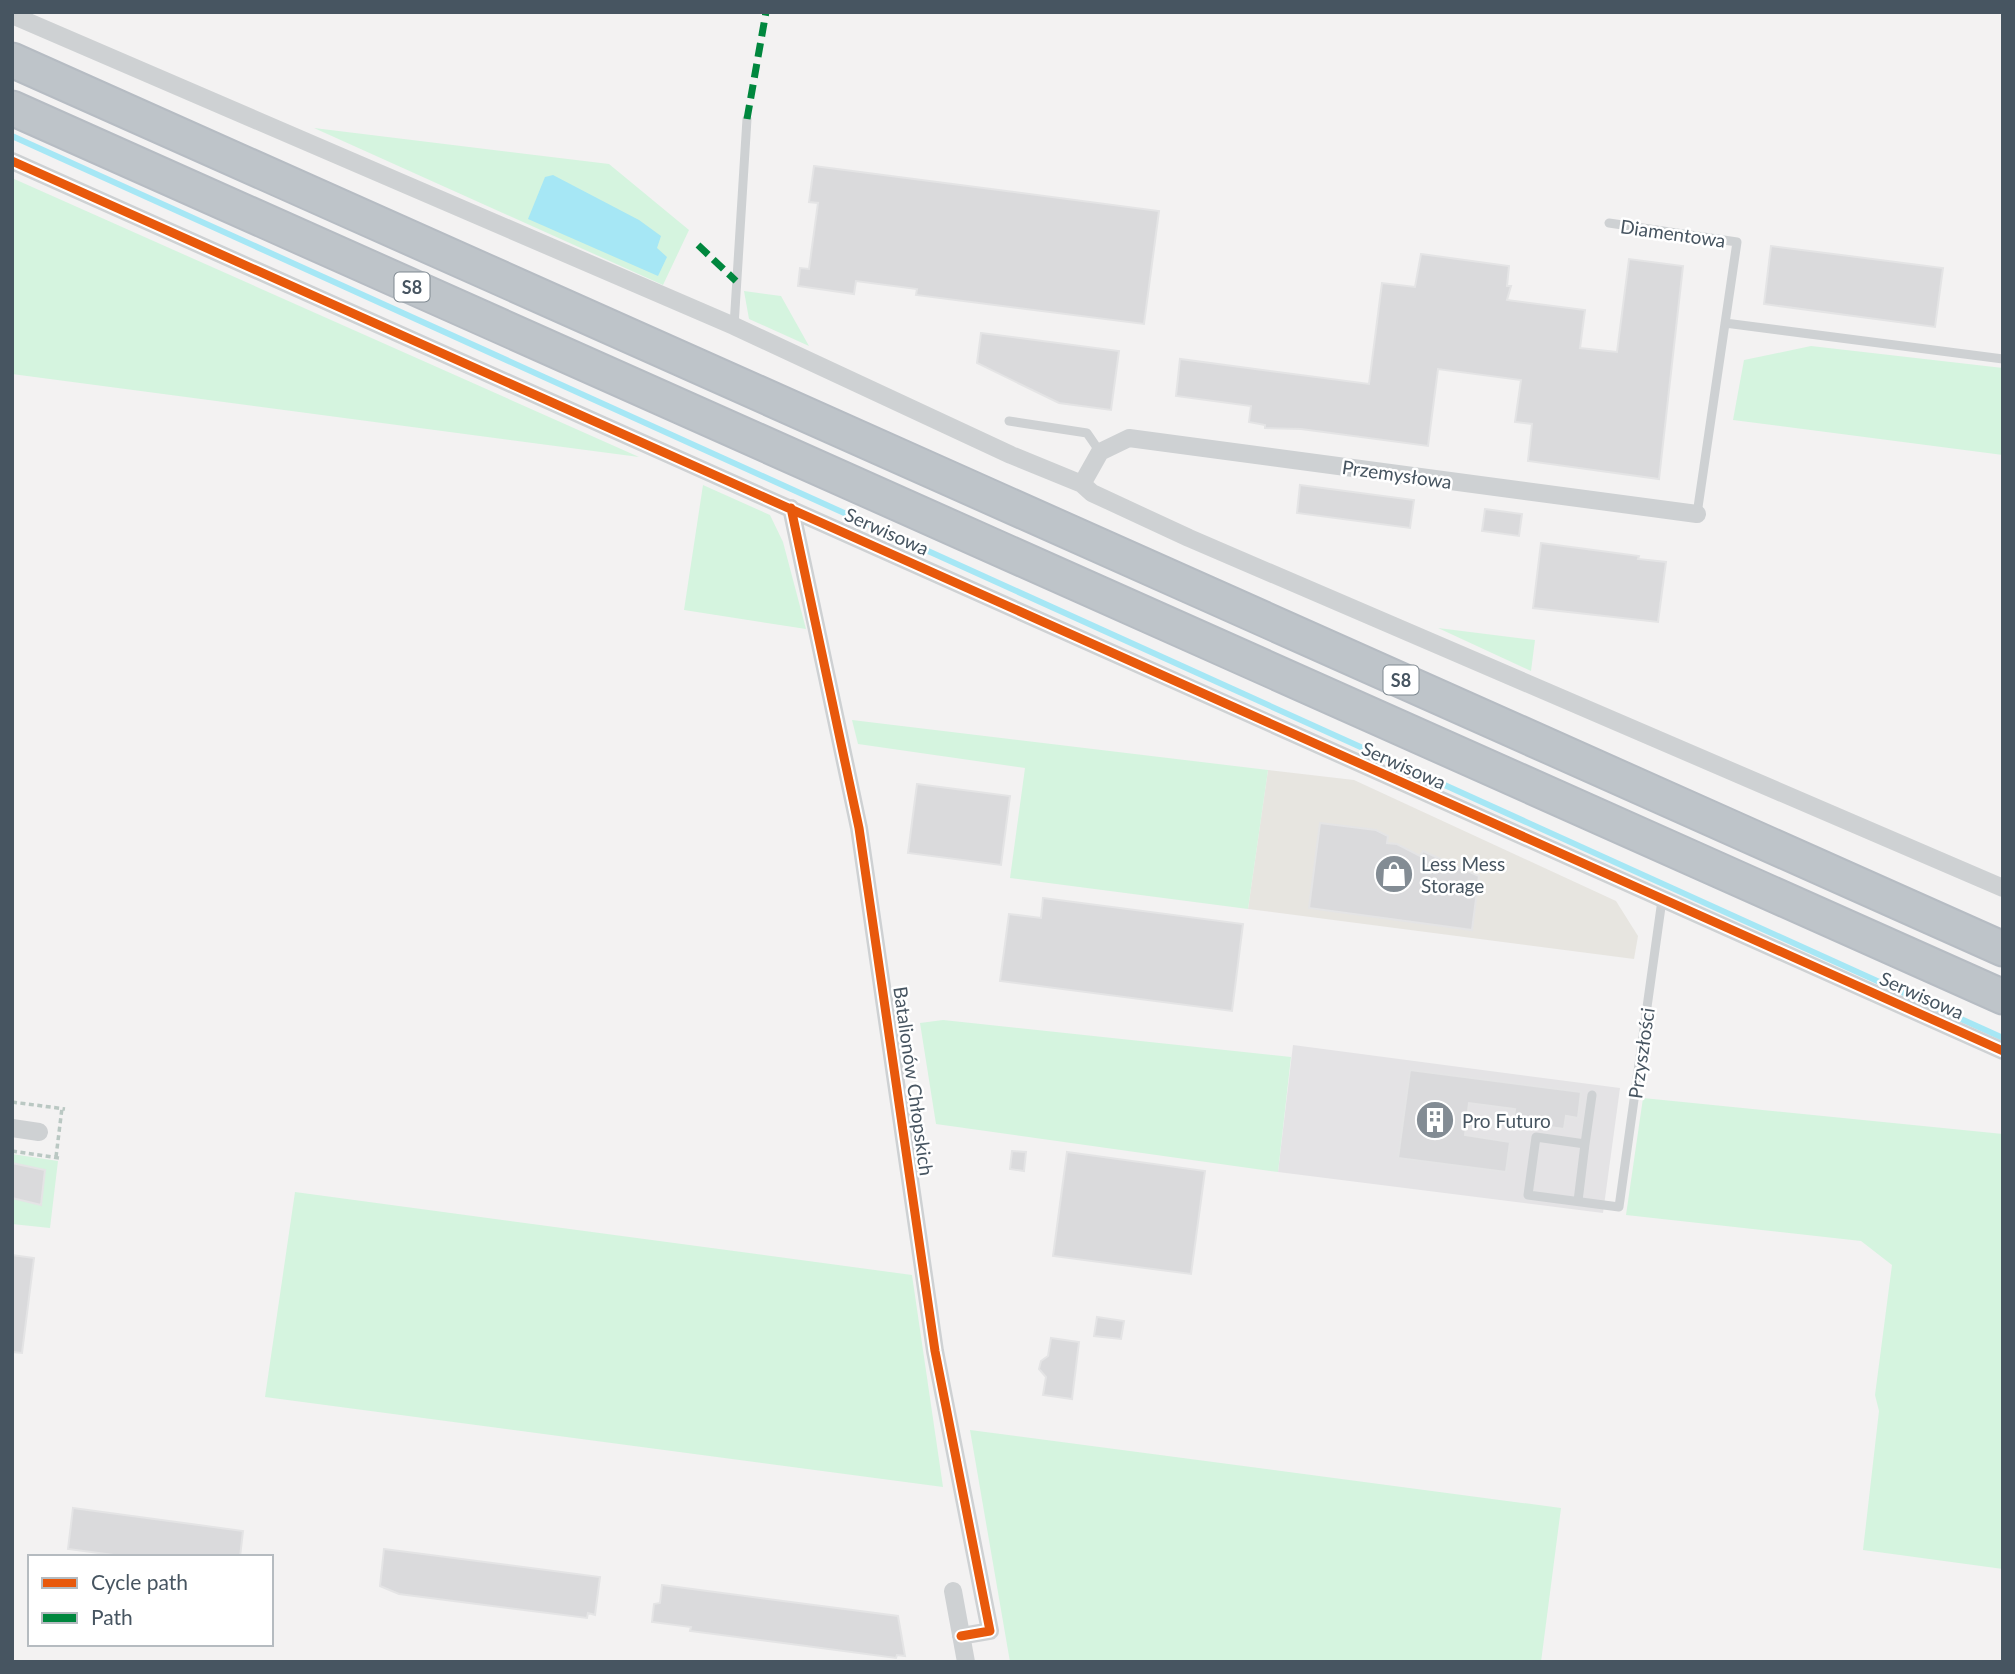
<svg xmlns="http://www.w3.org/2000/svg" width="2015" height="1674" font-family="Lato,sans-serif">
	<rect width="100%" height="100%" fill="#f3f2f2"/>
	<path fill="#e7e5e0" d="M1268 770 1354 780 1616 901 1638 936 1634 959 1248 909Z"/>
	<path fill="#e4e3e5" d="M1293 1045 1620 1088 1603 1213 1278 1172Z"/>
	<path fill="#d5f4df" d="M314 128 609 164 689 230 663 285Z
		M12 178 639 457 12 374Z
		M744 291 781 296 809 346 749 319Z
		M1811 346 2003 368V455L1733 420 1744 360Z
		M703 485 770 515 783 542 806 629 684 610Z
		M1438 628 1535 640 1531 671Z
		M852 720 1268 770 1248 909 1010 878 1025 768 858 744Z
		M943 1020 1291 1057 1278 1172 936 1124 920 1023Z
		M1643 1098 2003 1134V1569L1863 1550 1879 1411 1875 1395 1892 1265 1861 1241 1626 1215Z
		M12 1154 58 1161 50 1228 12 1224V1198L41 1205 45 1170 12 1163Z
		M295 1192 912 1275 943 1487 265 1397Z
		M970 1430 1561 1508 1541 1662H1010Z"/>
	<path fill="#a6e7f5" d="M553 175 639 220 661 236 657 248 667 257 658 276 528 219 545 177Z"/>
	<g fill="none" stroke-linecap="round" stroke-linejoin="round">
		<path stroke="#a6e7f5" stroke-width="6" d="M12 136 2003 1038"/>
	</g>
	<path fill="#dadadc" stroke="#e4e4e5" stroke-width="2" d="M814 166 1159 211 1144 324 916 295 917 289 856 281 854 294 798 286 800 268 809 269 818 203 809 202Z
		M1771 246 1943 268 1935 327 1764 304Z
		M1421 254 1509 266 1507 286H1511L1507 300 1585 310 1580 348 1617 352 1629 259 1683 266 1659 479 1528 461 1532 424 1515 422 1521 380 1438 369 1428 446 1301 429 1265 428V425L1249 422 1251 406 1176 396 1180 359 1369 384 1382 283 1415 287Z
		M981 333 1119 351 1111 410 1059 403 977 363Z
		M1300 485 1414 500 1410 528 1297 513Z
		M1485 509 1522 514 1519 536 1482 531Z
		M1541 543 1639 556 1638 559 1666 562 1658 622 1533 608Z
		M917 784 1010 796 1001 865 908 853Z
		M1320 823 1376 830 1388 836 1387 843 1397 844 1420 856 1423 851 1479 876 1472 930 1309 908Z
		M1043 898 1243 924 1232 1011 1000 981 1009 914 1041 918Z
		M1410 1070 1581 1092 1578 1118 1566 1116 1564 1129 1513 1122 1515 1109 1469 1103 1465 1135 1510 1142 1506 1172 1398 1158Z
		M1012 1151 1026 1152 1024 1171 1010 1169Z
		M1067 1152 1205 1171 1191 1274 1053 1256Z
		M12 1163 45 1170 41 1205 12 1198Z
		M12 1255 34 1258 22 1353 12 1352Z
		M1097 1317 1124 1321 1121 1339 1094 1336Z
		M1051 1338 1079 1342 1072 1399 1043 1395 1046 1377 1039 1369 1041 1361 1048 1356Z
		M73 1508 243 1531 240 1557H129L68 1549Z
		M384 1549 600 1577 595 1615 588 1613 587 1618 399 1594 380 1586Z
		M662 1585 898 1616 905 1656 897 1655 896 1658 791 1644 690 1631 691 1627 652 1622 654 1604 660 1603Z"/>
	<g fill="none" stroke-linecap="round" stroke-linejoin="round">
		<g stroke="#b6bcc3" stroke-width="37">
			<path id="highway" d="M12 60 2003 949
				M12 108 2003 997"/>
		</g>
		<path stroke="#bac8c3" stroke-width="3.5" stroke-dasharray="5 3.5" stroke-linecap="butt" d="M12 1102 65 1109
			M12 1151 59 1158
			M56 1157 62 1108"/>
		<path stroke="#ced1d3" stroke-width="9" d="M1609 223 1737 242 1697 514
			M1725 323 2003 359
			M734 326 747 119
			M1009 421 1087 433 1100 452
			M1585 1144 1592 1095
			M1578 1201 1585 1144 1536 1137 1528 1195 1619 1207 1662 900"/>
		<path stroke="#ced1d3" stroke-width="18" d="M12 15 734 326 1011 455 1082 484 1092 493 1189 538 2003 888
			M12 161 2003 1051
			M1082 484 1100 452 1129 438 1697 514
			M791 508 859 828 935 1351 990 1631 961 1636
			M12 1128 39 1132
			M953 1591 966 1662"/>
		<use href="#highway" stroke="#bec4c9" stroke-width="33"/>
		<path stroke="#00873e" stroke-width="7" stroke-dasharray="14 7" stroke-linecap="butt" d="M747 119 766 12
			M698 245 736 281"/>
		<g stroke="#fff" stroke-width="13">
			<path id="cycleway" d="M12 161 2003 1051
				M791 508 859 828 935 1351 990 1631 961 1636"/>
		</g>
		<use href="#cycleway" stroke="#e8590c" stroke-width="9"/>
	</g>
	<defs>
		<g id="shop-disc" transform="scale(2.0125)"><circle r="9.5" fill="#838c94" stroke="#fff"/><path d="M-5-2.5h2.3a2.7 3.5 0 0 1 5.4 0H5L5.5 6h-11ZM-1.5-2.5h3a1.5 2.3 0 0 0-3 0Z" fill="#fff"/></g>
		<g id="building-disc" transform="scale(2.0125)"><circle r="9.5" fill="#838c94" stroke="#fff"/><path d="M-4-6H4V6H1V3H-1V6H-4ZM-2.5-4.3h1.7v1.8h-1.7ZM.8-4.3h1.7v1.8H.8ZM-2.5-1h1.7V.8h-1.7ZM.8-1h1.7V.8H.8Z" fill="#fff"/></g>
	</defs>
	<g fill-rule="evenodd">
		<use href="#shop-disc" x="1394" y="874"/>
		<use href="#building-disc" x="1435" y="1120"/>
	</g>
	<g text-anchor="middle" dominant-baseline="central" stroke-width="5" stroke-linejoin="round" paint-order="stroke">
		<g fill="#fff" stroke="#7e8890" stroke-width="2">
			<rect x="394.5" y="272.5" width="35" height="29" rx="5"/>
			<rect x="1383.5" y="665.5" width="35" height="29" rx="5"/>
		</g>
		<g font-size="18" font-weight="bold" fill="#475561">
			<text x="412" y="287">S8</text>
			<text x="1401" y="680">S8</text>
		</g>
		<g font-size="19" fill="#475561" stroke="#fff">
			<text transform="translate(1673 233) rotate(8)">Diamentowa</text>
			<text transform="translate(1397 474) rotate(8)">Przemysłowa</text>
			<text transform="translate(887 531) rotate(24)">Serwisowa</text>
			<text transform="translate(1404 765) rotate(24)">Serwisowa</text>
			<text transform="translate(1922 995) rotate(24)">Serwisowa</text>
			<text transform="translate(1641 1053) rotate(-82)">Przyszłości</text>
			<text transform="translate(914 1081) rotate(82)">Batalionów Chłopskich</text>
		</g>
		<g font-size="19" fill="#475561" stroke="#fff" text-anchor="start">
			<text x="1421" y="863">Less Mess<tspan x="1421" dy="22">Storage</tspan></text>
			<text x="1462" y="1120">Pro Futuro</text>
		</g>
	</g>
	<rect width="2015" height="1674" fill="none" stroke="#475561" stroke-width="28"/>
	<rect x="28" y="1555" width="245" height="91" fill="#ffffff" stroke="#b5bbc0" stroke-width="2"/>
	<rect x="42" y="1578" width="35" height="10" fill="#e8590c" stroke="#b5bbc0" stroke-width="2"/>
	<text x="91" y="1590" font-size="21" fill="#475561">Cycle path</text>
	<rect x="42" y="1613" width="35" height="10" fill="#00873e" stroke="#b5bbc0" stroke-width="2"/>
	<text x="91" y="1625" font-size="21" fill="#475561">Path</text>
</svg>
